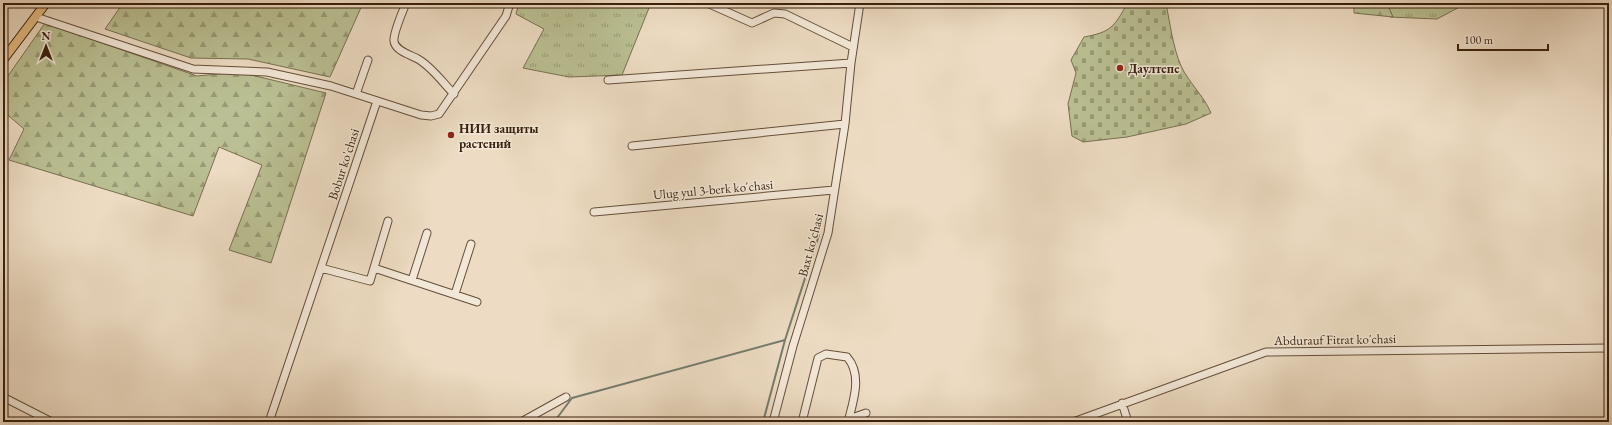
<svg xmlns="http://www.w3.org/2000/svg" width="1612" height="425" viewBox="0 0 1612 425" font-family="'EB Garamond',serif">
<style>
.grass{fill:url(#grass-tufts);stroke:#797050}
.forest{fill:url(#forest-firs);stroke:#797050}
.cemetery{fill:url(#cemetery-stones);stroke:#797050}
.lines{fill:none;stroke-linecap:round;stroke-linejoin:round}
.stream{stroke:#737d6d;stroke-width:2}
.minor-casing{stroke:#654e3a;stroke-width:9}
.major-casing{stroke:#381f0c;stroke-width:10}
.minor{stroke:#f3e8d8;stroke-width:7}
.major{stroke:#e6be82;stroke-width:8}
.poi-dot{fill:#8f2418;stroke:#f3e8d8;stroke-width:1.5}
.labels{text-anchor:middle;stroke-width:3;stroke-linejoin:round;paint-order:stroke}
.poi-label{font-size:13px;font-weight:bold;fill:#381f0c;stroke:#f3e8d8;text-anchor:start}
.street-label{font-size:13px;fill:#381f0c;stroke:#f3e8d8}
</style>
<defs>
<pattern id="grass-tufts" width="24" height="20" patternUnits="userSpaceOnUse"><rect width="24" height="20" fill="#bac093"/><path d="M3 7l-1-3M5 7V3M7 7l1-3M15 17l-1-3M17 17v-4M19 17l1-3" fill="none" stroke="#989b76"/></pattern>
<pattern id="forest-firs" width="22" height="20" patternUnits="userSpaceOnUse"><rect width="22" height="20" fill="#bac093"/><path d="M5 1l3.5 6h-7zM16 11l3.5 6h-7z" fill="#989b76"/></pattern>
<pattern id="cemetery-stones" width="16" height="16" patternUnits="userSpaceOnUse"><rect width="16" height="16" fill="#bac093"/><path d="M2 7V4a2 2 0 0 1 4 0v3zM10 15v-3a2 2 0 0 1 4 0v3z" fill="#989b76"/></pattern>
</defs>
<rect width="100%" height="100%" fill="#eddcc3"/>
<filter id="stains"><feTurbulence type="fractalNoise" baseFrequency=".005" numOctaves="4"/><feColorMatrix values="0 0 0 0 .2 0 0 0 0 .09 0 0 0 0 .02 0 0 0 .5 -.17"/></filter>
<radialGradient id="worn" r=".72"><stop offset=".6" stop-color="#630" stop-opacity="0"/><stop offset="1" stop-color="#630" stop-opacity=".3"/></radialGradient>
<path class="grass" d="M519 3H651L622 75 569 77 523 68 544 29 516 14Z
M1383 3H1467L1437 19 1390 17Z"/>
<path class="forest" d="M123 3H363L330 77 248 59 191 58 105 29Z
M1354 3H1387L1393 17 1354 13Z
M45 23 197 76 239 72 326 93 271 263 229 250 262 165 219 147 193 216 9 160 24 129 3 111V83Z"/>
<path class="cemetery" d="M1130 3H1166C1170 24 1173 47 1181 66 1189 83 1204 96 1211 113L1186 124 1127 137 1083 142 1072 136 1068 104 1076 73 1071 60 1084 37C1111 32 1114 27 1127 4Z"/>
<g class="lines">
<path class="stream" d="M554 422 572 398 785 340
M763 422 785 340 819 235"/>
<g class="minor-casing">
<path id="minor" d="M406 3C403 11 393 33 394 41 395 51 411 55 418 59 432 67 443 83 454 94
M707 3 752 23 774 13 785 14 853 47
M36 17 193 69 267 72 331 86 421 115 431 116 439 114 506 16 510 3
M608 80 851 63
M356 94 368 60
M632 146 845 124
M594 212 834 190
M321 268 370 281 388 221
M374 268 477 302
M412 280 427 233
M455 294 471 244
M3 397 52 422
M1122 403 1128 422
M849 419 866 413
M269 422 377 101
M521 422 566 397
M773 422 793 346 828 233 845 124 851 63 860 3
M802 422 818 358 826 354 847 357C863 375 853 402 848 422
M1073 422 1266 352 1609 348"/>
</g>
<g class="major-casing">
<path id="major" d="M3 60 46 3"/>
</g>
<use href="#minor" class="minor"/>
<use href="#major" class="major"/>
</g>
<g class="poi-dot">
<circle cx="1120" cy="68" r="4"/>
<circle cx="451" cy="135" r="4"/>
</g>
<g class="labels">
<g class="poi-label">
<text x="1128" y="73">Даултепе</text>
<text x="459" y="133">НИИ защиты<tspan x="459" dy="15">растений</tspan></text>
</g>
<g class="street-label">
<text transform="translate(343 164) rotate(-72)" y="5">Bobur ko'chasi</text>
<text transform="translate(713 189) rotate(-5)" y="5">Ulug yul 3-berk ko'chasi</text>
<text transform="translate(810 245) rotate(-75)" y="5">Baxt ko'chasi</text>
<text transform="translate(1335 339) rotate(-1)" y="5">Abdurauf Fitrat ko'chasi</text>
</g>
</g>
<rect width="1612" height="425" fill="none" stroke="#eddcc3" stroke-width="16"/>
<rect x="4" y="4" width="1604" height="417" fill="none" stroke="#381f0c" stroke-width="2"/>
<rect x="8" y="8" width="1596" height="409" fill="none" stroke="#381f0c"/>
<g transform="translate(46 46)" stroke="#f3e8d8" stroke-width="3" paint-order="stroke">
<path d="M0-3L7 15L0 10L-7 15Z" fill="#381f0c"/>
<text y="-6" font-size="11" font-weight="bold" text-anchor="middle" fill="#381f0c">N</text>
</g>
<path d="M1458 44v6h90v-6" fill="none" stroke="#381f0c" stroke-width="2"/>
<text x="1464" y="44" font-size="12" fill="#381f0c" stroke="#f3e8d8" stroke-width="3" paint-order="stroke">100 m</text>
<rect width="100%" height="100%" filter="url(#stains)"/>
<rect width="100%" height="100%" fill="url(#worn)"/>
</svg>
